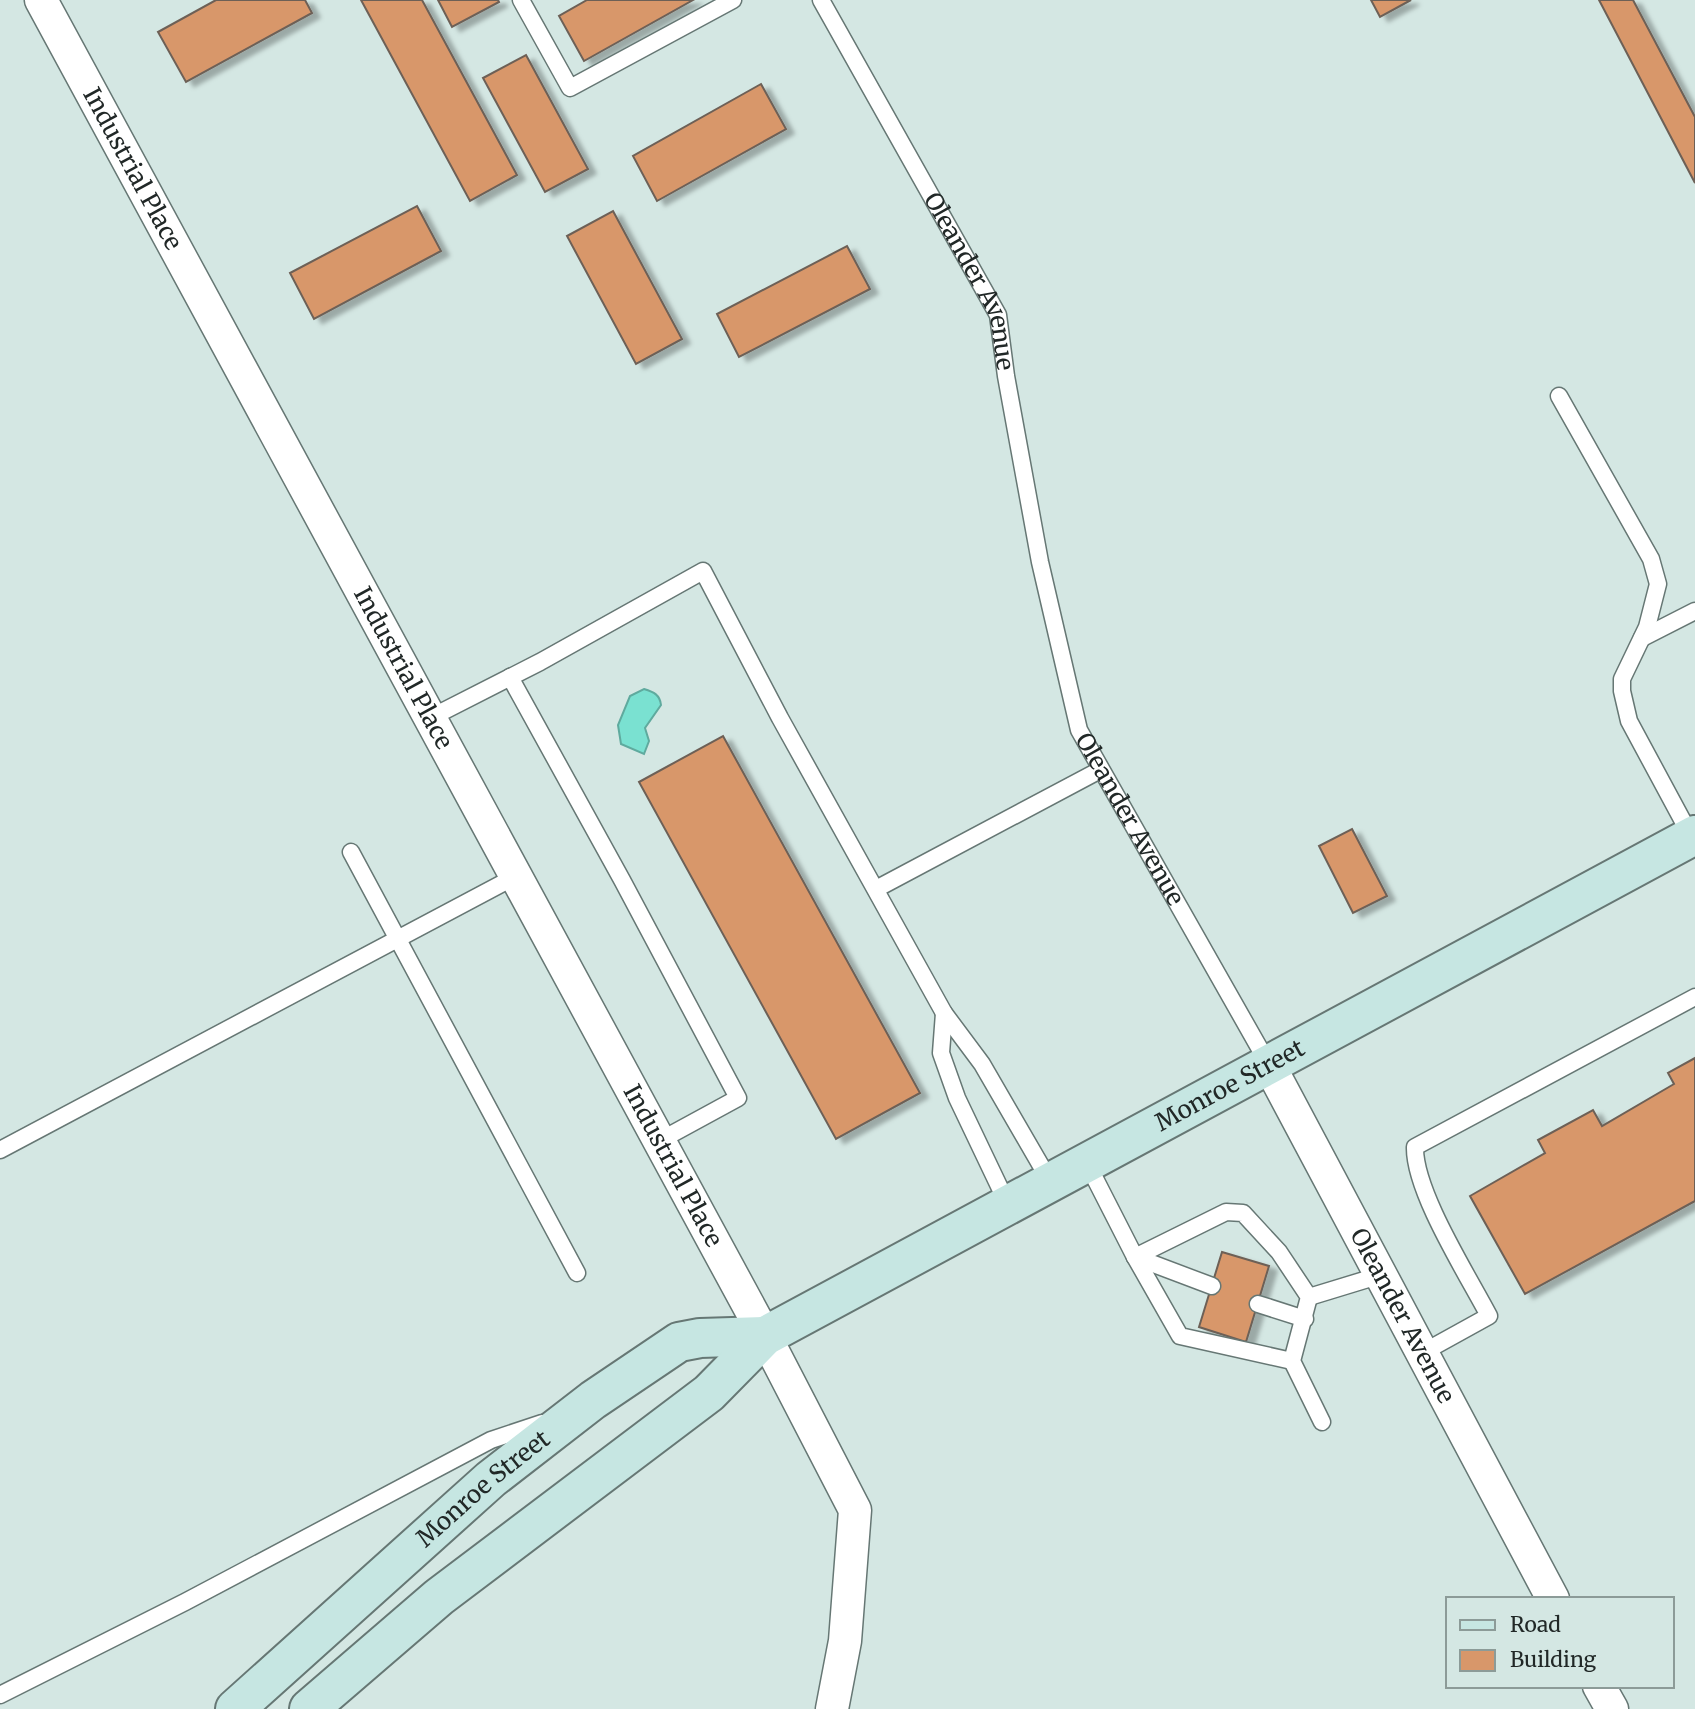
<svg xmlns="http://www.w3.org/2000/svg" width="1695" height="1709" viewBox="0 0 1695 1709" font-family="Merriweather,serif">
<style>
.water{fill:#7ae1d1;stroke:#5faa9e;stroke-width:2}
.building{fill:#d8976a;stroke:#6d6057;stroke-width:2;filter:url(#shadow)}
.lines{fill:none;stroke-linecap:round;stroke-linejoin:round}
.lane-casing{stroke:#667774;stroke-width:19}
.street-casing{stroke:#667774;stroke-width:35}
.secondary-casing{stroke:#667774;stroke-width:42}
.lane{stroke:#fff;stroke-width:16}
.street{stroke:#fff;stroke-width:32}
.secondary{stroke:#c6e6e2;stroke-width:38}
.labels{text-anchor:middle;stroke-width:5;stroke-linejoin:round;paint-order:stroke}
.street-label{font-size:24px;fill:#212827;stroke:#d4e7e3}
</style>
<defs>
<filter id="shadow"><feDropShadow dx="8" dy="4.5" stdDeviation="2" flood-color="#0004"/></filter>
</defs>
<rect width="100%" height="100%" fill="#d4e7e3"/>
<path class="water" d="M644 689C654 692 660 695 661 705L645 728 649 741 644 754 621 744 618 725 630 696Z"/>
<path class="building" d="M216 0H305L312 13 186 82 158 32Z
M361 0H422L517 175 470 201Z
M438 0H498L499 2 452 27Z
M587 0H693L584 61 559 16Z
M1371 0H1411L1380 17Z
M1599 0H1633L1695 117V183Z
M526 55 588 169 545 192 483 78Z
M761 84 786 129 657 201 633 156Z
M417 206 441 251 314 319 290 273Z
M613 211 682 339 636 364 567 236Z
M847 246 870 289 739 357 717 314Z
M723 736 920 1093 836 1139 639 782Z
M1352 829 1387 896 1353 913 1319 846Z
M1695 1058V1201L1525 1294 1470 1196 1545 1153 1538 1140 1593 1110 1602 1126 1674 1084 1668 1073Z
M1222 1252 1269 1266 1246 1342 1199 1327Z"/>
<g class="lines">
<g class="lane-casing">
<g id="lane">
<path d="M521 0 570 88 733 0"/>
<path id="s1" d="M821 0 998 315 1006 376 1040 562 1079 730 1269 1065"/>
<path d="M1559 396 1651 559 1658 584 1647 627 1622 679V691L1629 721 1692 838"/>
<path d="M1642 638 1695 611"/>
<path d="M510 677 622 880 738 1098 659 1141"/>
<path d="M430 718 540 662 703 571 780 718 944 1013 982 1064 1051 1183"/>
<path d="M351 852 577 1273"/>
<path d="M876 889 1100 770"/>
<path d="M944 1013 941 1053 957 1098 1008 1205"/>
<path d="M0 1150 516 876"/>
<path d="M1087 1163 1135 1257 1180 1336 1292 1361"/>
<path d="M1135 1257 1226 1212 1243 1213 1279 1252 1309 1297 1292 1361 1322 1422"/>
<path d="M1135 1257 1212 1286"/>
<path d="M1309 1297 1381 1275"/>
<path d="M1258 1304 1305 1319"/>
<path d="M1422 1353 1489 1316C1467 1274 1414 1191 1415 1147L1695 997"/>
<path d="M0 1695 185 1602 491 1440 542 1423"/>
</g>
</g>
<g class="street-casing">
<g id="street">
<path id="s2" d="M41 0 765 1336 855 1510 845 1641 832 1709"/>
<path id="s3" d="M1269 1065 1553 1599"/>
<path d="M1599 1686 1612 1709"/>
</g>
</g>
<g class="secondary-casing">
<g id="secondary">
<path id="s4" d="M235 1709 491 1479 593 1400 679 1342 700 1338 765 1336"/>
<path id="s5" d="M309 1709 439 1597 709 1393 765 1336 1695 835"/>
</g>
</g>
<use href="#lane" class="lane"/>
<use href="#street" class="street"/>
<use href="#secondary" class="secondary"/>
</g>
<g class="labels">
<g class="street-label">
<text dy="8" stroke="none"><textPath href="#s2" startOffset="192">Industrial Place</textPath></text>
<text dy="8" stroke="none"><textPath href="#s1" startOffset="320">Oleander Avenue</textPath></text>
<text dy="8" stroke="none"><textPath href="#s2" startOffset="760">Industrial Place</textPath></text>
<text dy="8" stroke="none"><textPath href="#s1" startOffset="887">Oleander Avenue</textPath></text>
<text dy="8" stroke="none"><textPath href="#s5" startOffset="1118">Monroe Street</textPath></text>
<text dy="8" stroke="none"><textPath href="#s2" startOffset="1326">Industrial Place</textPath></text>
<text dy="8" stroke="none"><textPath href="#s3" startOffset="284">Oleander Avenue</textPath></text>
<text dy="8" stroke="none"><textPath href="#s4" startOffset="332">Monroe Street</textPath></text>
</g>
</g>
<rect x="1446" y="1597" width="228" height="91" fill="#d4e7e3" stroke="#8c9b98" stroke-width="2"/>
<rect x="1460" y="1620" width="35" height="10" fill="#c6e6e2" stroke="#8c9b98" stroke-width="2"/>
<text x="1510" y="1632" font-size="21" fill="#212827">Road</text>
<rect x="1460" y="1650" width="35" height="21" fill="#d8976a" stroke="#8c9b98" stroke-width="2"/>
<text x="1510" y="1667" font-size="21" fill="#212827">Building</text>
</svg>
